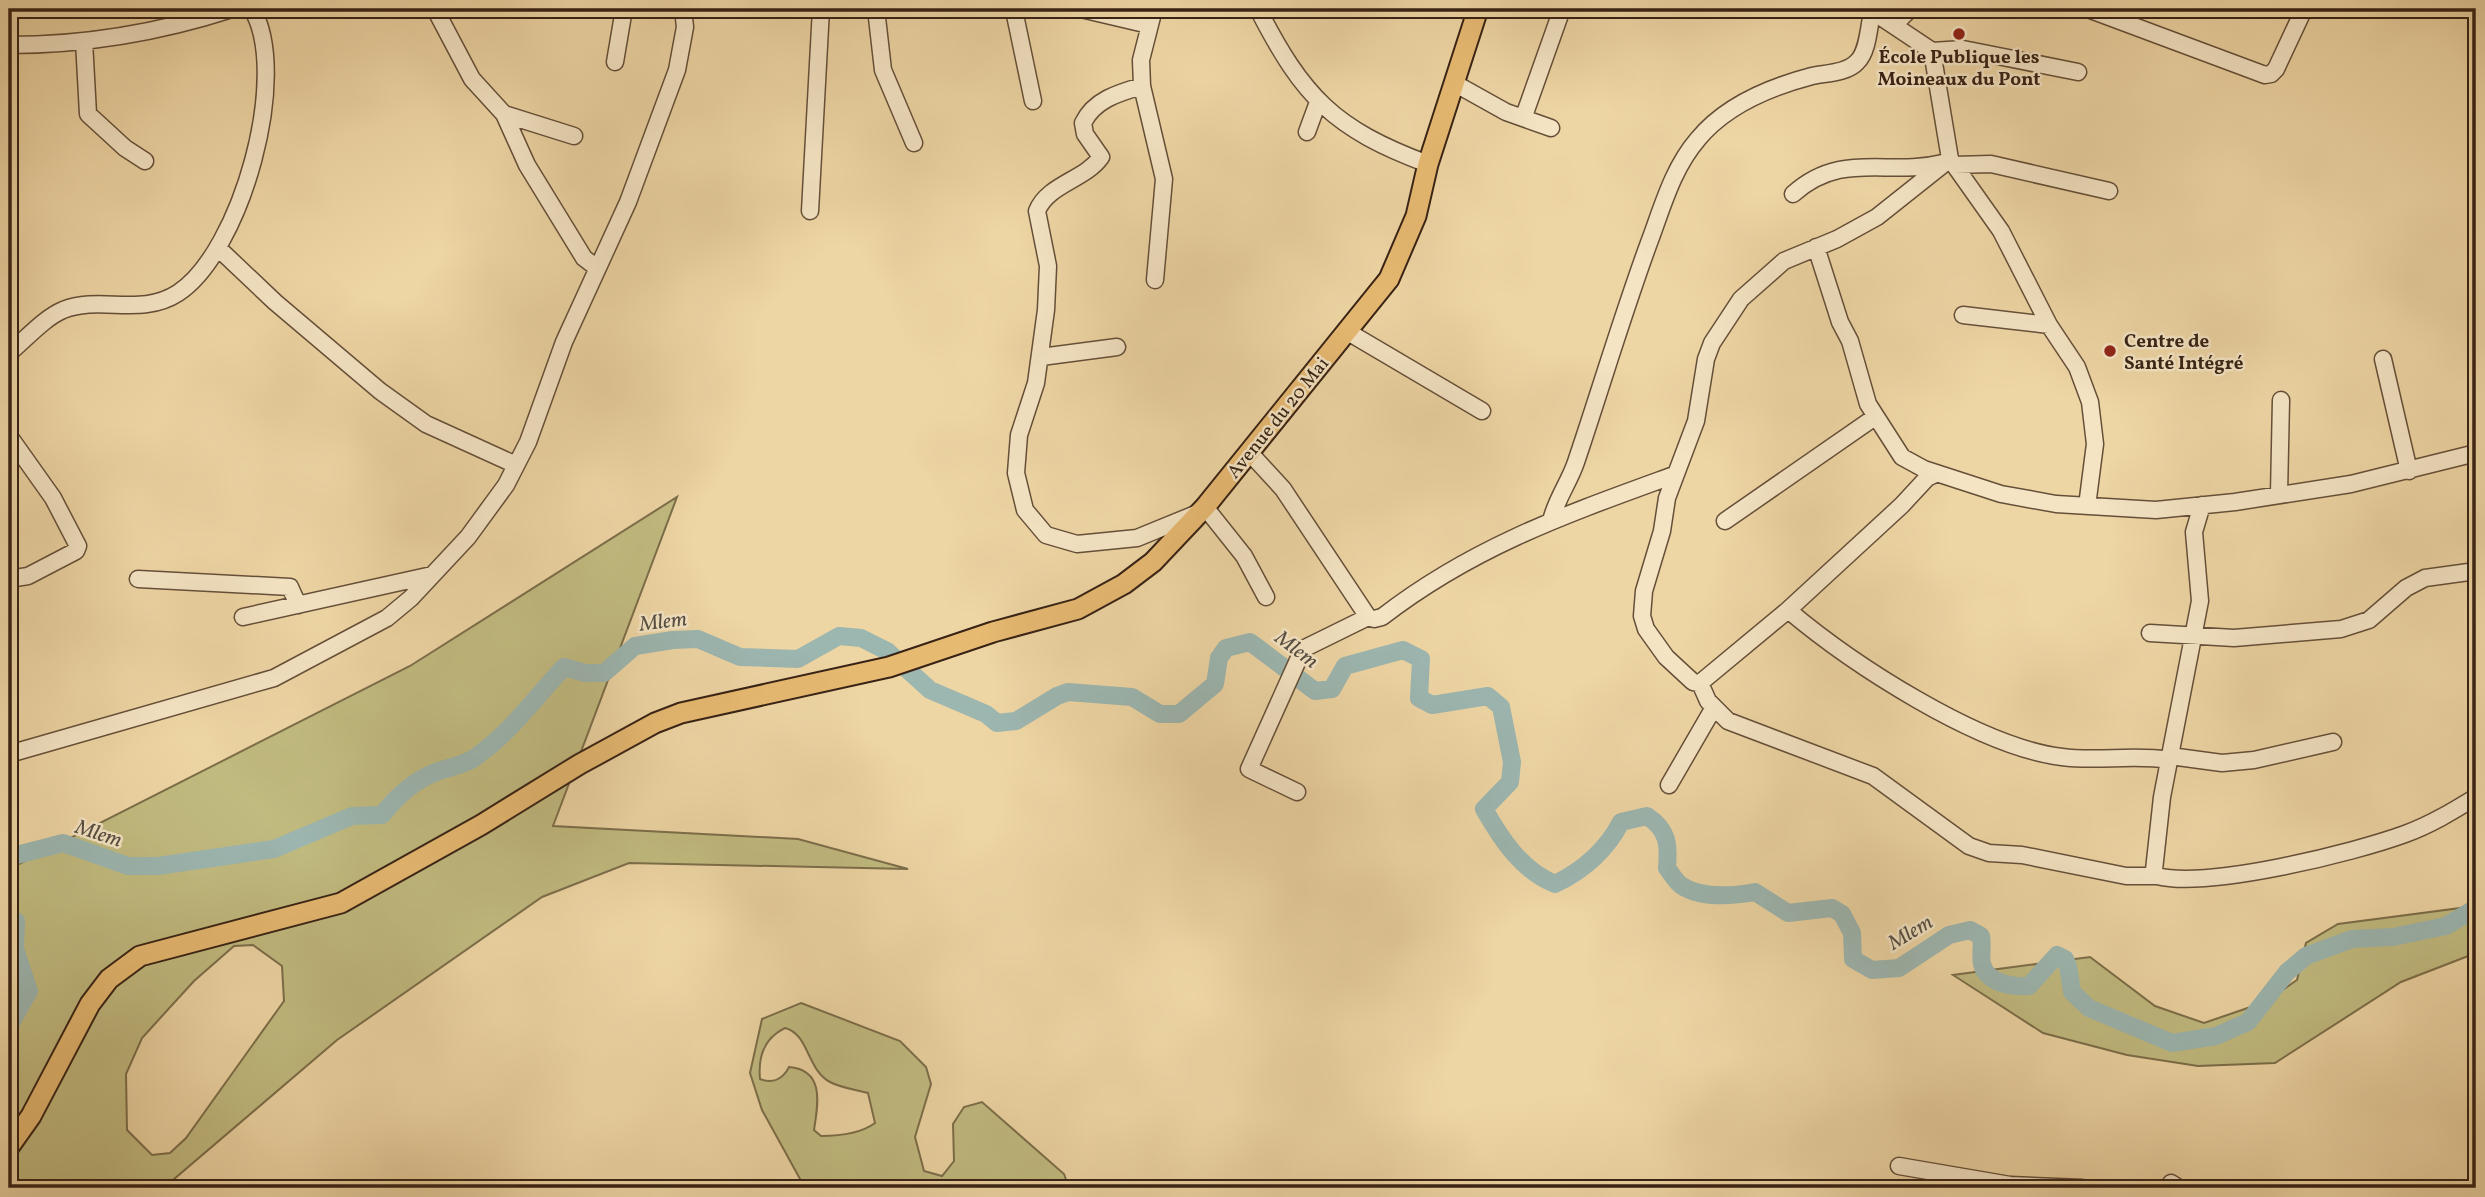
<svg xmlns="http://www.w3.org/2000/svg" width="2485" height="1197" viewBox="0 0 2485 1197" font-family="Vollkorn,serif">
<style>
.green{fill:#c1bb80;stroke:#7c6e4a;stroke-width:2;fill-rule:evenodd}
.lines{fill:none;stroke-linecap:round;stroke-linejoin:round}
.river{stroke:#9cb6b0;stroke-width:18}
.minor-casing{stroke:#654f39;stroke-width:19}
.major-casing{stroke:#372215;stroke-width:23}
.minor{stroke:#f4e4c4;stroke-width:16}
.major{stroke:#e7ba72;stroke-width:19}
.poi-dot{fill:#8f2418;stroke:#f4e4c4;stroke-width:2.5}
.labels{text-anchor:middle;stroke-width:5;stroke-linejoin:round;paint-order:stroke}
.poi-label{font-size:19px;font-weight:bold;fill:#372215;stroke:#f4e4c4}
.street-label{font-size:19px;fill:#372215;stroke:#f4e4c4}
.water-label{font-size:21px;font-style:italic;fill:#554e44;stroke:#f4e4c4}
</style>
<rect width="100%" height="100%" fill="#eed5a4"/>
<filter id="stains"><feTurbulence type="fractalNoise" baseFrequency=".00286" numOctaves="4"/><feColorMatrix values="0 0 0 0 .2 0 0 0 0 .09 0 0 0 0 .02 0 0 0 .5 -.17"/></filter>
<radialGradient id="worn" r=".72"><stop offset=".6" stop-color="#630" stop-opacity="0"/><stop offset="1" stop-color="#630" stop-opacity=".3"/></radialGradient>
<path class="green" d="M677 497 553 826 798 839 908 869 629 863 542 897 337 1040 173 1180 168 1188H9V869L410 666ZM253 945 282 966 284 1001 186 1138 170 1153 152 1155 127 1130 126 1074 142 1038 194 981 234 946Z
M2476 906V953L2401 982 2275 1063 2198 1066 2127 1055 2043 1033 1953 975 2090 957 2155 1006 2204 1023 2265 1002 2297 980 2306 943 2338 924Z
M801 1003 900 1041 926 1067 931 1084 915 1137 924 1171 942 1176 954 1161 953 1124 964 1107 982 1102 1064 1174 1069 1188H805L762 1110 750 1073 762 1019ZM785 1028C809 1034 807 1070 830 1082 841 1088 857 1090 868 1093L875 1123C860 1134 839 1136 821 1136L814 1130C818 1104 825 1070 789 1067 783 1079 773 1084 760 1079 758 1057 764 1038 785 1028Z"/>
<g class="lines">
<path class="river" d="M9 857 63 843 128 866H158L274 849 352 816 382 815C397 796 413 781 436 772 449 767 466 765 477 756 512 731 535 698 564 667L585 673H604L635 646 673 640 698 639 740 657 798 659 839 636 861 638 887 651 930 690 986 714 997 723 1016 721 1057 696 1068 692 1132 697 1160 714H1179L1215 684 1219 658 1226 648 1250 642 1315 691 1332 689 1345 666 1403 650 1421 659 1419 698 1432 705 1488 696 1501 707 1512 762 1510 782 1484 809C1501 839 1522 871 1555 884 1584 870 1606 851 1621 822L1647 816C1668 830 1669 844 1667 868 1671 873 1676 882 1682 886 1703 899 1733 896 1755 892L1788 913 1832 908 1842 914 1852 933 1853 959 1872 970 1899 968 1949 935 1970 930 1981 936C1983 945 1980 956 1982 964 1987 984 2013 987 2029 986L2057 955 2065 959 2068 966 2072 992 2089 1008 2172 1043 2216 1036 2248 1022 2287 972 2306 956 2352 939 2393 937 2446 926 2476 908
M9 921H16L15 949 29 991 9 1026"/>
<g class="minor-casing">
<path id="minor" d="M435 9 472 79 504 114 527 165 584 258 597 268
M876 9 883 70 914 143
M1019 9 1015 15 1033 101
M1081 9 1149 25
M1154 9 1141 60 1142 86 1164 179 1155 280
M1258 9C1303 97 1334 129 1428 164
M1869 9 1932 51 1950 159 2001 231 2049 325 2077 367 2090 402 2095 444 2087 506
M2088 9 2265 75 2271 74 2276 69 2304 9
M1894 25 1910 9
M84 41 88 114 125 148 145 161
M9 45C84 45 161 32 232 9
M1932 51 1963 49 2078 72
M615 62 624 9
M1454 83 1506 112 1551 128
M1142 86C1118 93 1094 100 1083 123L1085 134 1101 157C1085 180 1048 184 1037 211L1048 266 1046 310 1036 383 1019 435 1016 473 1025 510 1046 535 1077 544 1137 538 1198 513
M504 114 574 136
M1524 116 1562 9
M1307 132 1318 102
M1950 159 1877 217 1837 239 1784 261 1741 299 1712 343 1706 359 1696 421 1667 498 1662 531 1644 591 1642 616 1646 629 1666 657 1693 682 1700 683 1708 701 1728 721 1873 776 1969 846 1989 853 2022 855 2126 876H2157
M1954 165 1991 164 2109 191
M1793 194C1842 150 1887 177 1943 163
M810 211 821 9
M1816 247 1840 322 1850 341 1868 404 1902 457 1924 469 2001 494 2056 504 2156 510 2235 502 2351 484 2476 453
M218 248 275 302 380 391 426 424 516 465
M1963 315 2049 325
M1348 332 1482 411
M9 353C25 340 44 318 63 310 101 295 141 317 178 293 241 252 291 74 252 9
M1041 357 1117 347
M2383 359 2409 471
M9 436 53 498 78 546 76 551 28 576 9 579
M1249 452 1283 489 1368 617 1374 619 1382 617C1474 546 1567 514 1674 475
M2279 494 2281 400
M2202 505 2194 532 2200 601 2162 797 2154 870 2157 876C2208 889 2353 853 2405 834 2430 825 2453 811 2476 797
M1205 507 1244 556 1266 597
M1551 521C1556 499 1569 483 1576 462 1601 388 1623 313 1650 240 1663 205 1673 168 1698 139 1726 105 1770 87 1812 76 1826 73 1847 73 1857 62 1868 52 1869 26 1872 12
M1725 521 1875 417
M138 579 290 587 298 605
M1788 610C1852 664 1979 747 2062 757 2097 762 2134 754 2169 760
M243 617 432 575
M2150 633 2234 638 2341 629 2369 620 2406 588 2425 578 2476 571
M1700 683 1788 610 1902 505 1927 478 1935 474
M9 754 274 678 387 618 411 598 468 537 506 485 528 442 564 342 628 202 677 70 685 27 683 9
M2170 756 2222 763 2254 760 2333 742
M1669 785 1713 709
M1297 792 1249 769 1303 649 1368 617
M1899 1166 2010 1185 2082 1188
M2171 1183 2179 1188"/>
</g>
<g class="major-casing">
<path id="major" d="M9 1147 31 1116 90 1004 109 979 140 956 341 903 481 825 580 764 655 723 681 713 889 667 993 632 1078 609 1124 584 1153 562 1205 507 1389 279 1416 216 1428 164 1478 9"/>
</g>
<use href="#minor" class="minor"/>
<use href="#major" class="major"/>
</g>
<g class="poi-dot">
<circle cx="1959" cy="34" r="7"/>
<circle cx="2110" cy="351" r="7"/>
</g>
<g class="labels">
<g class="poi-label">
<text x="1959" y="63">École Publique les<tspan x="1959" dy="22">Moineaux du Pont</tspan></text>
<text x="2124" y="347" text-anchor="start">Centre de<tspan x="2124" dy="22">Santé Intégré</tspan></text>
</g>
<g class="street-label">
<text transform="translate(1277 417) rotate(-51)" y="7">Avenue du 20 Mai</text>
</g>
<g class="water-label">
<text transform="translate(663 621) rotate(-7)" y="7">Mlem</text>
<text transform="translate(1297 649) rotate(37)" y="7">Mlem</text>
<text transform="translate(99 833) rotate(18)" y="7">Mlem</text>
<text transform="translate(1910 932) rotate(-31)" y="7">Mlem</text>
</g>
</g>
<rect width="2485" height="1197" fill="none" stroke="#eed5a4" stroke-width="35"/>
<rect x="10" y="10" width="2464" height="1176" fill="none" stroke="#372215" stroke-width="3.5"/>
<rect x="18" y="18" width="2450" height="1162" fill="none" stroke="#372215" stroke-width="2"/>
<rect width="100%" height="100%" filter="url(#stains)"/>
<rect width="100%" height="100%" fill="url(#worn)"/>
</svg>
